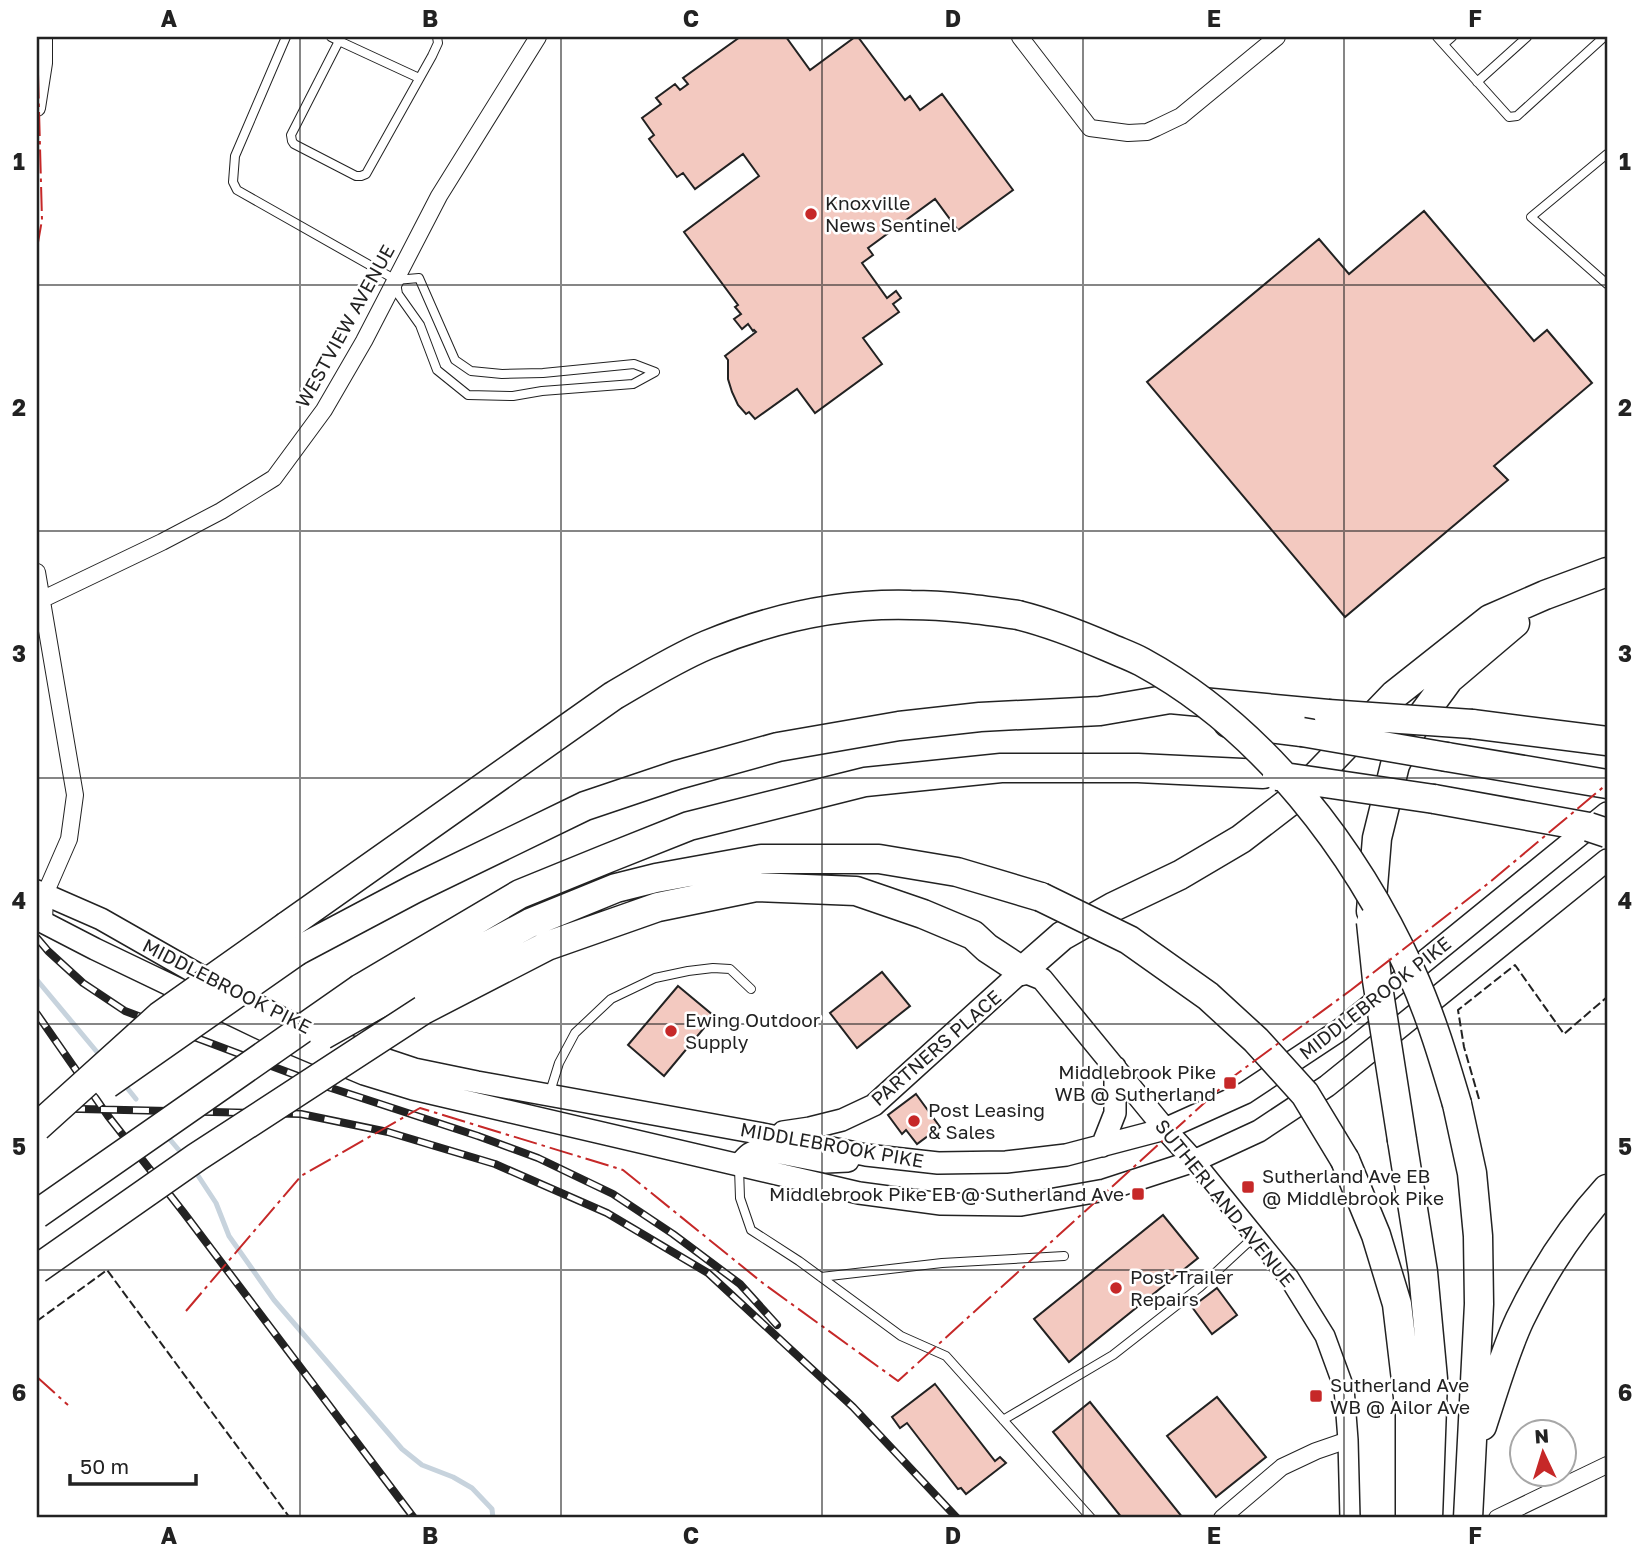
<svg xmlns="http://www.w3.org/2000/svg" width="1644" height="1555" viewBox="0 0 1644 1555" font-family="'Golos Text',sans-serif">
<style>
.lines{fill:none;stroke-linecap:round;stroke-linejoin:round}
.stream{stroke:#c7d3dd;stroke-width:5}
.building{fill:#f3c9c0;stroke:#222;stroke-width:2}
.service-casing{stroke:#222;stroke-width:10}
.minor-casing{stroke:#222;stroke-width:18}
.tertiary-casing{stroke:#222;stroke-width:22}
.secondary-casing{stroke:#222;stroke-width:24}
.motorway-casing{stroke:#222;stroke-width:31}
.service{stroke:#fff;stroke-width:8}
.minor{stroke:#fff;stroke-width:16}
.tertiary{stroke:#fff;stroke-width:19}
.secondary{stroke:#fff;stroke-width:21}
.motorway{stroke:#fff;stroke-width:28}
.rail-casing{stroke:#222;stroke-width:8}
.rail{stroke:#fff;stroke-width:5;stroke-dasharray:16;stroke-linecap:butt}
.motorway-bridge-casing{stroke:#222;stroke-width:31;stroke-linecap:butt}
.motorway-bridge{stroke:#fff;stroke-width:28}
.fence{stroke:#222;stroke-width:2;stroke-dasharray:9 3.5;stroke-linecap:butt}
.power{stroke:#c62828;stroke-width:2;stroke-dasharray:24 5 3.5 5;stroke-linecap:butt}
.grid{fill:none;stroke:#222;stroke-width:2;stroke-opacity:0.55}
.poi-dot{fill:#c62828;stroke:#fff;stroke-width:2.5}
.labels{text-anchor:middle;stroke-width:5;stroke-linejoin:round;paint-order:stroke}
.poi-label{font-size:19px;fill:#222;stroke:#fff;text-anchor:start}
.street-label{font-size:19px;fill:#222;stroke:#fff}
.neatline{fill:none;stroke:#222;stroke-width:2.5}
.grid-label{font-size:23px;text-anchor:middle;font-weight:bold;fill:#222}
</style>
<rect width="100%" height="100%" fill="#fff"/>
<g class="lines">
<path class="stream" d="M37 980 102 1058
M124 1084 136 1099
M167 1136 183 1155
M193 1168 216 1203 229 1236 274 1300 402 1449 422 1465 453 1477 472 1488 492 1509 493 1518"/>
</g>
<path class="building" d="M740 37H786L810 70 855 37H858L905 100 910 96 920 110 942 94 1013 190 958 230 935 199 868 248 873 255 862 263 887 298 896 291 901 298 893 304 899 312 863 338 882 364 815 413 797 389 755 419 749 412 746 414 738 405 732 392 728 379V360L725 356 756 332 754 330 753 331 748 324 742 329 734 319 741 314 735 307 738 305 684 232 759 176 743 154 695 189 683 173 677 177 649 139 654 135 642 118 661 104 656 98 675 84 680 90 688 84 683 78Z
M1424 211 1534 341 1547 330 1592 383 1494 466 1508 480 1345 617 1147 382 1319 239 1349 274Z
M882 972 910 1006 857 1048 830 1013Z
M678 986 714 1016 664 1076 628 1045Z
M916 1094 940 1127 917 1144 906 1130 902 1134 888 1115Z
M1163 1215 1198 1258 1069 1362 1034 1319Z
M1217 1288 1237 1315 1212 1334 1192 1307Z
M935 1384 995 1461 1000 1457 1006 1463 966 1494 961 1488 958 1489 907 1423 900 1428 892 1417Z
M1217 1397 1266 1457 1216 1497 1167 1436Z
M1090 1402 1183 1518H1122L1053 1432Z"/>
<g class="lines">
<g class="service-casing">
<path id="service" d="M286 37 235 156 233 182 237 190 396 280 419 278 455 360 471 371 502 374 543 373 634 364 655 372 633 384 542 391 513 396 468 395 437 370 420 325 398 294 396 283
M331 37 339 41 291 135 292 141 294 144 356 176H361L366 174 432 56 438 43 437 37
M1437 37 1509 117 1517 116 1604 37
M339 41 419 78
M1444 44 1452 37
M1477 82 1527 37
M1607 154 1531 217 1607 284
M549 1095 559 1063 575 1033 611 999 655 978 688 971 713 968 730 969 751 989
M739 1168 740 1198 751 1230 799 1261 901 1336 946 1356 1091 1518
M821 1277 942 1263 1064 1256
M1003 1420 1113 1355 1200 1287 1255 1236"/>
</g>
<g class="minor-casing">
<path id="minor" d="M1020 37 1090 128 1128 133 1147 132 1156 128 1181 116 1277 37
M37 108 44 63V37
M37 572 75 795 69 839 45 894 44 922
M41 600 162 542 221 511 274 478 324 410 364 341 439 196 538 37
M1222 1518 1282 1467 1316 1451 1348 1440
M1497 1518 1607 1465"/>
</g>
<g class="tertiary-casing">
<path id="tertiary" d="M1194 1161 1289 1278 1325 1336 1344 1388 1348 1440 1350 1518"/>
</g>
<g class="secondary-casing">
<path id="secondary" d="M37 891 101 919 201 976 289 1022 366 1053 414 1069 477 1082 763 1134 866 1155 938 1163 1006 1162 1066 1155 1165 1129 1245 1093 1340 1030 1607 813
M37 919 95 949 293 1044 364 1074 413 1089 859 1193 941 1204 1021 1205 1105 1190 1194 1161 1259 1131 1327 1086 1607 860
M783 1132 810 1128 842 1120 874 1105 1022 971 1042 979 1165 1129 1194 1161
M1102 1146 1115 1113V1067
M739 1165C747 1155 751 1150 765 1150L826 1162 848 1161"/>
</g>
<g class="motorway-casing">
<path id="motorway" d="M1228 723 1302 732
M1472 724 1607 741
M1447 757 1607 784
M1434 799 1589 827
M1371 911 1377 838 1395 765 1413 728 1449 679 1515 623
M287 926 613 696C644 678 674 659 707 645 772 618 841 603 911 605 947 605 983 610 1018 615
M297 951 414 889 585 806 677 775 778 747 899 726 980 717 1100 711 1170 699 1328 714
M361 988 520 894 606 859 689 826 865 782 1001 768H1138L1263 774
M369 1009 530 923 616 888 656 878 761 859H879L957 872 1041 897
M423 1010 547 946 658 907 756 887 856 891 923 914 973 935 987 948 1022 971 1062 936 1113 907 1180 875 1241 839 1297 796 1394 695 1490 619 1545 595 1607 572
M1457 1104 1472 1173 1478 1236 1479 1304 1468 1518
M1402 1140 1423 1272 1433 1379 1428 1518
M1345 1160 1376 1235 1397 1304 1410 1414V1518
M1482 1426C1494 1390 1504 1353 1520 1319 1543 1272 1572 1227 1607 1189"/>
</g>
<use href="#service" class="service"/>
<use href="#minor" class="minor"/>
<use href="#tertiary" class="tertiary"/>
<use href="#secondary" class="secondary"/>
<use href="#motorway" class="motorway"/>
<g class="rail-casing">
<path id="rail" d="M37 938 48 951 83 983 125 1011 322 1085 478 1136 538 1158 613 1194 673 1234 740 1284 777 1325
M37 1014 108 1116 184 1213 414 1518
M37 1108 301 1114 388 1132 495 1164 607 1213 708 1273 853 1407 957 1518"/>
</g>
<use href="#rail" class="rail"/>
<g class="motorway-bridge-casing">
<path id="motorway-bridge" d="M1018 615C1050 623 1078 634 1108 647 1119 652 1131 656 1142 662 1263 728 1356 850 1412 974 1431 1016 1444 1060 1457 1104
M1328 714 1472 724
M1302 732 1447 757
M1277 776 1434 799
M1589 827 1607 833
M1041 897 1129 940 1208 996 1256 1040 1305 1094 1345 1160
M1371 922 1377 980 1402 1140
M323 1035 369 1009
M107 1084 297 951
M37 1127 160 1016 287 926
M37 1214 361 988
M37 1269 197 1157 423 1010"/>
</g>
<use href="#motorway-bridge" class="motorway-bridge"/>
<path class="fence" d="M1479 1099 1464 1047 1458 1010 1515 965 1564 1034 1607 997
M37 1321 107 1270 290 1518"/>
<path class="power" d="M37 37 42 220 37 248
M186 1311 301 1176 420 1108 623 1170 764 1284 898 1381 1234 1076 1351 990 1490 882 1607 784
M37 1377 68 1405"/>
</g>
<path class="grid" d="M300 37V1518M561 37V1518M822 37V1518M1083 37V1518M1344 37V1518M37 285H1607M37 531H1607M37 778H1607M37 1024H1607M37 1270H1607"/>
<g class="poi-dot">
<circle cx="811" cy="214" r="7"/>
<circle cx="671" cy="1031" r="7"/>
<rect x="1223" y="1076" width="14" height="14" rx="3.5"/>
<circle cx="914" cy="1121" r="7"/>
<rect x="1241" y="1180" width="14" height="14" rx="3.5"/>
<rect x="1131" y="1187" width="14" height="14" rx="3.5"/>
<circle cx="1116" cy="1288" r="7"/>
<rect x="1309" y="1389" width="14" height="14" rx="3.5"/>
</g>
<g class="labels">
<g class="poi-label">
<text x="825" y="210">Knoxville<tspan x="825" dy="22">News Sentinel</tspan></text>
<text x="685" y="1027">Ewing Outdoor<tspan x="685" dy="22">Supply</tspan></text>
<text x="1216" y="1079" text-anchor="end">Middlebrook Pike<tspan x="1216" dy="22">WB @ Sutherland</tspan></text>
<text x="928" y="1117">Post Leasing<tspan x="928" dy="22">&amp; Sales</tspan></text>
<text x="1262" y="1183">Sutherland Ave EB<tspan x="1262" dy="22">@ Middlebrook Pike</tspan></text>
<text x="1124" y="1201" text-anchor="end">Middlebrook Pike EB @ Sutherland Ave</text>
<text x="1130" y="1284">Post Trailer<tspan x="1130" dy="22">Repairs</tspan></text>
<text x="1330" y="1392">Sutherland Ave<tspan x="1330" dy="22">WB @ Ailor Ave</tspan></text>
</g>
<g class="street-label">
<text transform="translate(345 326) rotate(-61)" y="7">WESTVIEW AVENUE</text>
<text transform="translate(227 986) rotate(27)" y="7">MIDDLEBROOK PIKE</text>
<text transform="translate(1375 998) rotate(-38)" y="7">MIDDLEBROOK PIKE</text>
<text transform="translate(936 1048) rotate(-41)" y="7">PARTNERS PLACE</text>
<text transform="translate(832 1145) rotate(10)" y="7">MIDDLEBROOK PIKE</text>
<text transform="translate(1225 1203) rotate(51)" y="7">SUTHERLAND AVENUE</text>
</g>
</g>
<rect width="1644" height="1555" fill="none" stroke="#ffffff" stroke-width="77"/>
<g transform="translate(1543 1453) rotate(356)"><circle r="33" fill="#ffffff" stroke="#a7a7a7" stroke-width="2"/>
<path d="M0-5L12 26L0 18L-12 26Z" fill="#c62828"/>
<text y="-10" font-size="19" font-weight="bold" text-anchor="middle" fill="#222222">N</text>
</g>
<path d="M70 1474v10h126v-10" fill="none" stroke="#222222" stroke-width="3.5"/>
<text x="80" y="1474" font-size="21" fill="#222222" stroke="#ffffff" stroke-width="5" paint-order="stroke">50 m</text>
<rect x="38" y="38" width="1568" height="1478" class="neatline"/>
<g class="grid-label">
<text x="169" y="27">A</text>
<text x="430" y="27">B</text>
<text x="691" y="27">C</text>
<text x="953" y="27">D</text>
<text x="1214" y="27">E</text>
<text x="1475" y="27">F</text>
<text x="19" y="170">1</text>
<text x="1625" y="170">1</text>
<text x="19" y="416">2</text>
<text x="1625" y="416">2</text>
<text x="19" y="662">3</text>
<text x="1625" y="662">3</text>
<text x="19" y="909">4</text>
<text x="1625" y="909">4</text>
<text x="19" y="1155">5</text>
<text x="1625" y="1155">5</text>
<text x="19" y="1401">6</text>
<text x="1625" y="1401">6</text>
<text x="169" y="1544">A</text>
<text x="430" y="1544">B</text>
<text x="691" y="1544">C</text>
<text x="953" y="1544">D</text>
<text x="1214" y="1544">E</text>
<text x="1475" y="1544">F</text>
</g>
</svg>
